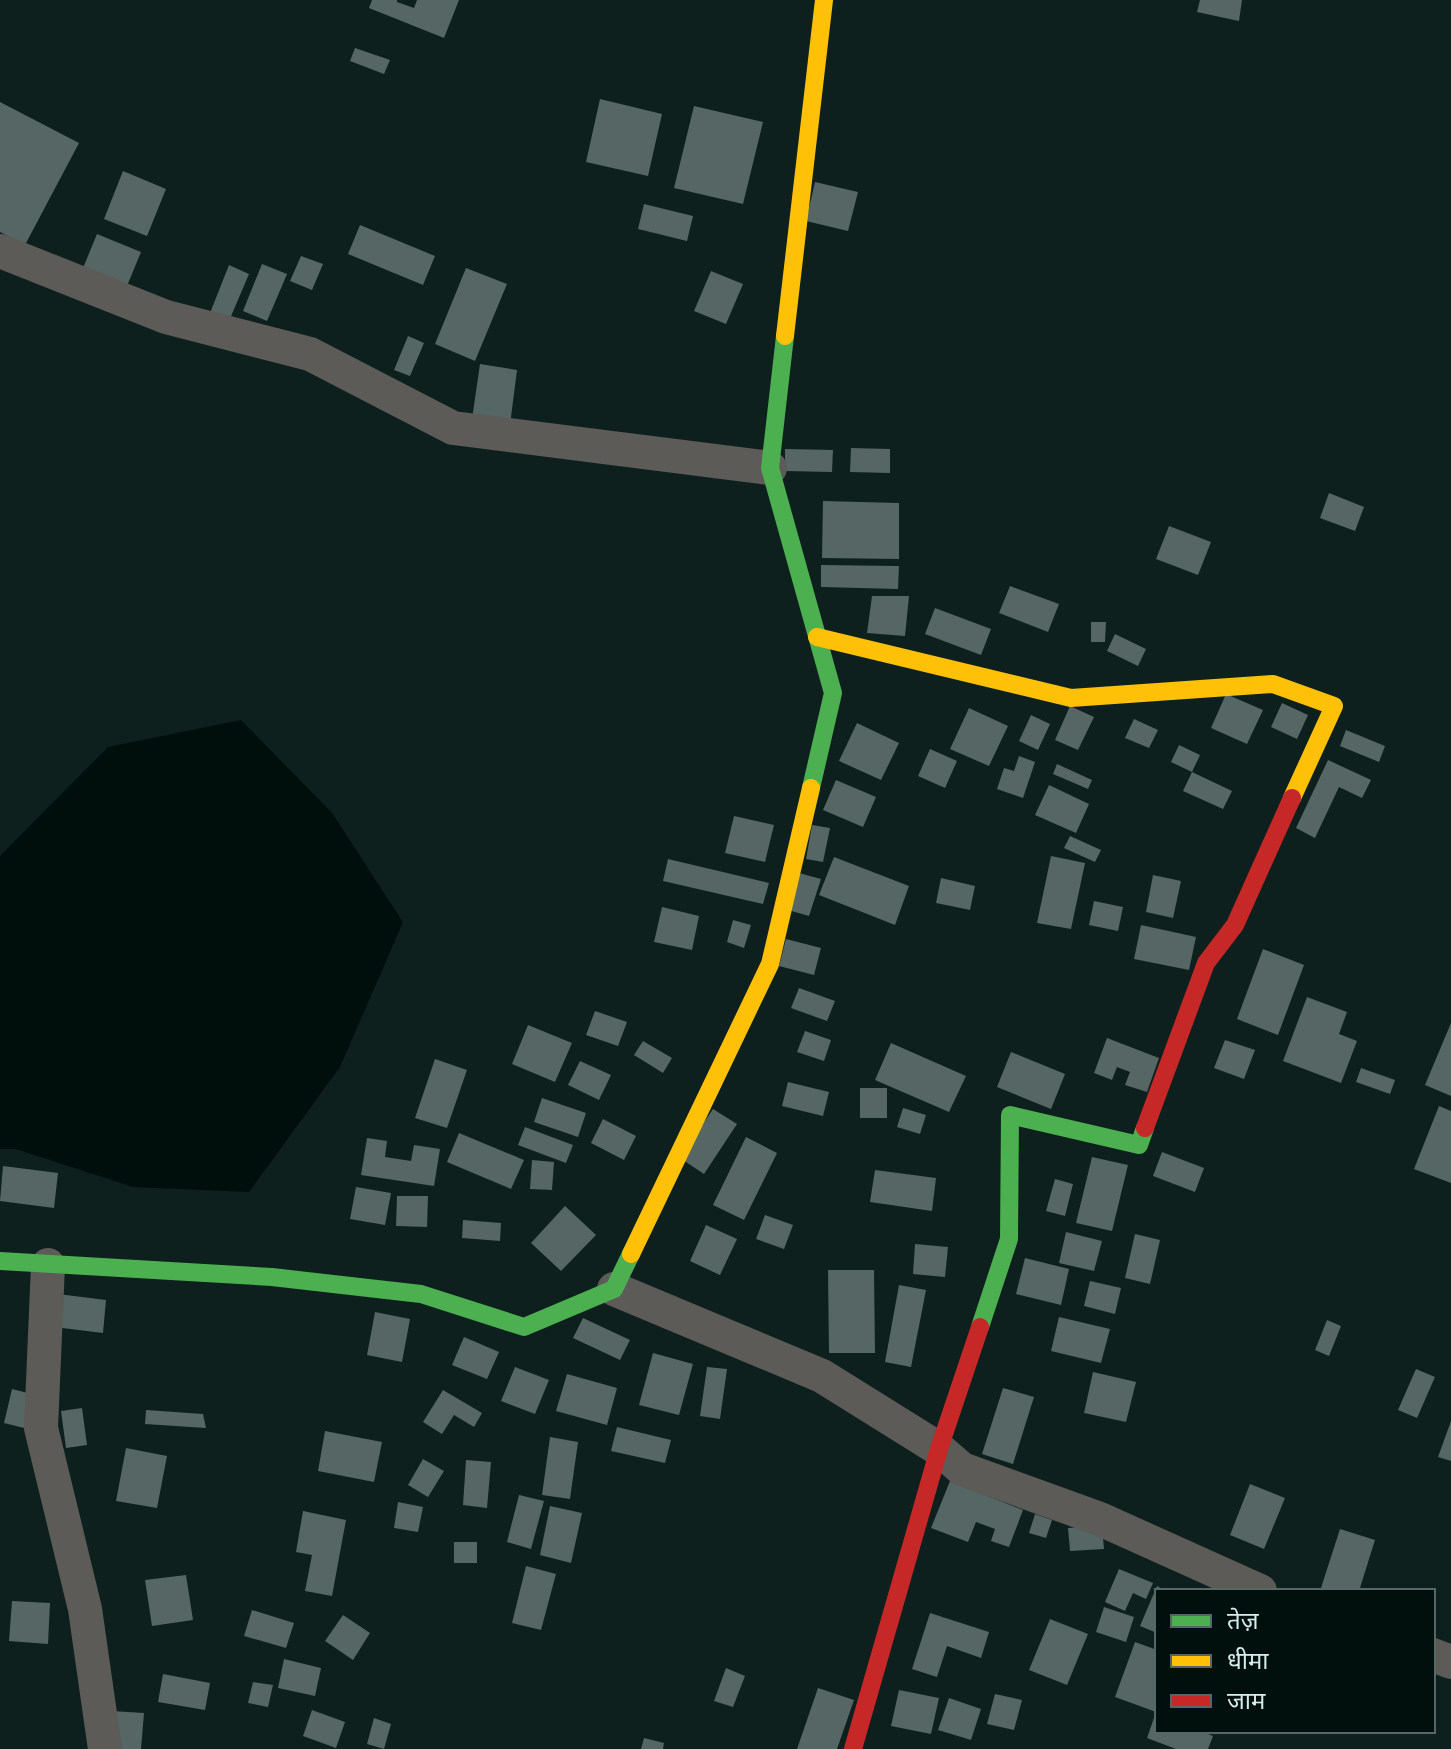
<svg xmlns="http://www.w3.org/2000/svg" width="1451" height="1749" viewBox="0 0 1451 1749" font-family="'PT Sans Narrow','Noto Sans Devanagari',sans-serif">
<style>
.water{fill:#010f0c}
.building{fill:#556664}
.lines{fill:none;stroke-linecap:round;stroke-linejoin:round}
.street{stroke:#5c5b57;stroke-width:34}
.fast{stroke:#4caf50;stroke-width:18}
.slow{stroke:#ffc107;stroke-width:18}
.jam{stroke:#c62828;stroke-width:18}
</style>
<rect width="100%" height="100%" fill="#0d201e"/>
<path class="water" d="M241 720 332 813 403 922 340 1067 249 1192 133 1187 16 1149H0V856L108 747Z"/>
<path class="building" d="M372 0H397V2L414 8 417 0H459L444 38 369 8Z
M1200 0H1242L1239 21 1197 12Z
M355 48 390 60 384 74 350 61Z
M600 99 662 114 648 176 586 162Z
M0 102 79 143 25 245 0 232Z
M694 106 763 122 743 204 674 188Z
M123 171 166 189 147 236 104 219Z
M815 182 858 192 848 231 806 221Z
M644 204 693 216 687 241 638 229Z
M360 225 435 256 423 285 348 254Z
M97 234 141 252 127 286 83 268Z
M301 256 323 264 312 290 290 281Z
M262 264 287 274 267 321 243 311Z
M229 265 249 274 229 321 210 313Z
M466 268 507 284 475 361 435 344Z
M711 271 743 284 726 324 694 311Z
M408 336 424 343 410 376 394 370Z
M480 364 517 370 510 425 472 419Z
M851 448 890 449V473L850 472Z
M785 449 833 450 832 472 785 471Z
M1329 493 1364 507 1355 531 1320 518Z
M823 501 899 503V559L822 558Z
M1169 526 1211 542 1198 575 1156 559Z
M821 565 899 566 898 589 821 587Z
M1010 586 1059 604 1048 632 999 613Z
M872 596H909L905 636 867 633Z
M935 608 991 629 981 655 925 634Z
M1091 622H1106L1105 642H1091Z
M1115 634 1146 649 1138 666 1107 651Z
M1226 694 1263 710 1247 744 1211 728Z
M1282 703 1308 715 1297 739 1271 727Z
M1070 706 1094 717 1078 750 1055 740Z
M969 708 1008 726 989 766 950 749Z
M1031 715 1050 724 1038 750 1019 741Z
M1134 719 1158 730 1149 748 1125 738Z
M857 723 899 743 881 780 839 761Z
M1346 730 1385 746 1379 762 1340 746Z
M1179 745 1200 755 1192 772 1171 762Z
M930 749 957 761 945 788 918 776Z
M1019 756 1035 762 1023 798 997 789 1004 768 1014 771Z
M1328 760 1371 780 1362 798 1339 787 1315 838 1296 828Z
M1057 764 1092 780 1088 789 1053 774Z
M1192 772 1232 791 1223 809 1183 791Z
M836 780 876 797 863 827 823 810Z
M1049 785 1089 804 1076 833 1035 815Z
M734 816 774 825 765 862 725 853Z
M812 825 830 828 823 862 806 859Z
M1070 836 1101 850 1095 862 1064 848Z
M1051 856 1085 863 1071 929 1037 923Z
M834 857 909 886 895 925 819 895Z
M668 859 769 883 763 904 663 881Z
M799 873 821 879 809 916 788 910Z
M1153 875 1181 881 1173 918 1146 912Z
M941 878 975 886 970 910 936 903Z
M1094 901 1123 907 1118 931 1089 925Z
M662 907 699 916 692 950 654 942Z
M733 920 751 925 744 948 727 942Z
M1141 925 1196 937 1189 970 1134 959Z
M786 939 821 948 814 975 779 966Z
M1263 949 1304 965 1278 1035 1237 1019Z
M799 988 835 1001 827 1021 791 1008Z
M1307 997 1347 1012 1339 1034 1357 1041 1341 1083 1283 1061Z
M595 1011 627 1022 618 1046 586 1035Z
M1451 1023V1096L1425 1085Z
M528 1025 572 1043 555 1082 512 1064Z
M805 1031 831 1040 824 1061 797 1052Z
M1107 1038 1159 1058 1147 1092 1125 1085 1130 1072 1117 1067 1112 1080 1094 1073Z
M1225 1040 1255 1050 1244 1079 1214 1068Z
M643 1041 672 1058 663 1073 634 1055Z
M891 1043 966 1076 949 1112 875 1080Z
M1011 1052 1065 1074 1051 1109 997 1087Z
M435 1059 467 1070 447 1128 415 1118Z
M580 1061 611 1075 599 1100 568 1085Z
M1361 1068 1395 1080 1390 1094 1356 1082Z
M788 1082 829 1092 823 1116 782 1106Z
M860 1088H887V1118H860Z
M542 1098 586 1113 578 1137 534 1122Z
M1439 1106 1451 1111V1183L1414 1169Z
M903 1108 926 1115 920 1134 897 1127Z
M713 1109 737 1124 704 1174 680 1158Z
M603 1119 636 1136 624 1160 591 1143Z
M525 1127 573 1145 566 1163 518 1145Z
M459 1133 524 1160 511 1189 447 1162Z
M746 1137 777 1153 744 1220 713 1205Z
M367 1138 387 1141 385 1157 411 1161 414 1145 440 1149 434 1186 361 1175Z
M1162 1152 1204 1168 1195 1192 1153 1176Z
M1092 1157 1128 1165 1112 1231 1076 1223Z
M532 1160 554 1162 552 1190 530 1189Z
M3 1166 58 1173 54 1208 0 1201Z
M875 1170 936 1178 932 1211 870 1202Z
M1055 1179 1073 1184 1065 1216 1046 1211Z
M356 1187 391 1193 385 1225 350 1219Z
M397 1196H428L427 1227 396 1226Z
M565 1206 596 1235 561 1271 531 1243Z
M765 1215 793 1225 784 1249 756 1239Z
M463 1220 501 1223 500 1241 462 1238Z
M706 1225 737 1239 720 1275 690 1261Z
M1066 1232 1102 1241 1094 1271 1059 1263Z
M1135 1234 1160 1240 1150 1284 1125 1278Z
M915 1244 948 1247 945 1277 913 1274Z
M1025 1258 1069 1269 1061 1305 1016 1294Z
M828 1270H874L875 1353H829Z
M1090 1281 1121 1288 1115 1314 1084 1306Z
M899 1285 926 1290 911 1367 885 1362Z
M50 1293 106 1300 103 1333 46 1326Z
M375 1312 410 1319 402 1362 367 1355Z
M1059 1317 1110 1329 1101 1363 1051 1351Z
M583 1318 630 1340 620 1360 573 1338Z
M1327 1320 1341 1326 1329 1356 1315 1350Z
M464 1337 499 1352 487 1379 452 1365Z
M653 1353 693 1364 679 1415 639 1405Z
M515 1367 549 1380 535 1414 501 1401Z
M707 1367 727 1369 720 1419 700 1416Z
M1416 1369 1435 1377 1417 1418 1398 1410Z
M1093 1372 1136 1382 1126 1422 1084 1413Z
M567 1374 617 1388 607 1425 556 1411Z
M1003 1388 1034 1397 1013 1464 982 1454Z
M12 1389 32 1394 24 1428 4 1423Z
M443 1390 482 1413 474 1427 454 1415 442 1434 423 1422Z
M82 1408 87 1445 66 1448 61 1411Z
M146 1410 203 1414 206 1428 145 1424Z
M1451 1421V1461L1438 1457Z
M617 1427 671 1440 665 1463 611 1451Z
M325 1431 382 1442 374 1482 318 1471Z
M550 1437 578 1442 570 1499 542 1495Z
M126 1448 167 1456 157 1508 116 1501Z
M423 1459 444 1471 428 1497 408 1485Z
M466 1460 491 1462 487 1508 463 1505Z
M950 1481 1023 1510 1009 1547 991 1541 995 1529 976 1522 968 1542 931 1528Z
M1250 1484 1285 1498 1264 1549 1230 1535Z
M519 1495 544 1501 531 1549 507 1542Z
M398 1502 423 1507 418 1532 394 1528Z
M550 1506 582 1513 571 1563 540 1555Z
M303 1511 346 1520 332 1596 305 1591 312 1555 296 1552Z
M1035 1514 1052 1520 1046 1538 1029 1533Z
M1102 1526 1104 1549 1070 1551 1068 1528Z
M1340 1529 1375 1540 1359 1591H1320Z
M454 1542H477V1563H454Z
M526 1566 556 1574 541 1630 512 1623Z
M1119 1569 1153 1583 1146 1599 1133 1593 1125 1611 1105 1602Z
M186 1575 193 1620 152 1626 145 1580Z
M1157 1586 1166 1591H1157V1633L1140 1626Z
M12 1601 50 1603 48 1644 9 1641Z
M1104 1607 1134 1617 1126 1642 1096 1632Z
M252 1610 294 1623 286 1648 244 1636Z
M930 1613 989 1632 981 1658 947 1646 937 1677 912 1669Z
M343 1615 370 1633 353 1660 325 1641Z
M1050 1619 1088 1634 1067 1685 1029 1670Z
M1135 1642 1157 1650V1731H1201L1213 1736 1208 1749H1176L1147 1738 1156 1712 1115 1697Z
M284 1659 321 1668 315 1696 278 1688Z
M726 1668 745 1676 733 1707 714 1701Z
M163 1674 210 1683 205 1710 158 1702Z
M253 1682 273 1685 268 1707 248 1703Z
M818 1688 854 1700 837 1749H797Z
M899 1690 939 1698 931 1734 891 1726Z
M995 1694 1022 1700 1014 1730 987 1724Z
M949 1698 981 1709 971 1740 938 1730Z
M312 1710 345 1722 336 1748 303 1736Z
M111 1711 144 1713 141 1749H109Z
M374 1718 391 1724 384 1749 367 1744Z
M644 1738 664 1743 663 1749H641Z"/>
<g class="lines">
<path class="street" d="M0 251 166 317 310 354 453 428 770 468
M48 1265 41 1428 85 1609 105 1749
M614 1289 822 1376 939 1449 962 1469 1100 1519 1260 1591
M1433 1655 1451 1662"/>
<path class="fast" d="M785 336 770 468 833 693 811 788
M0 1261 272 1277 421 1294 524 1327 614 1289 631 1254
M980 1327 1009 1239 1010 1115 1139 1145 1145 1128"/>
<path class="slow" d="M785 336 824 0
M817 637 1071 698 1273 684 1334 706 1292 798
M631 1254 770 964 811 788"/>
<path class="jam" d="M1145 1128 1206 963 1235 925 1292 798
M853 1749 939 1449 980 1327"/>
</g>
<rect x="1155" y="1589" width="280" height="144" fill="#010f0d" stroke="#566865" stroke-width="2"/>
<rect x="1171" y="1615" width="40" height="12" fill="#4caf50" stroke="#566865" stroke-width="2"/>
<text x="1227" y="1629" font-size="24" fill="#d6ede9">तेज़</text>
<rect x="1171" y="1655" width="40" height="12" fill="#ffc107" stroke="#566865" stroke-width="2"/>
<text x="1227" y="1669" font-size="24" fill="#d6ede9">धीमा</text>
<rect x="1171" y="1695" width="40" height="12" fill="#c62828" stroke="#566865" stroke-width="2"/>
<text x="1227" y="1709" font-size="24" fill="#d6ede9">जाम</text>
</svg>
